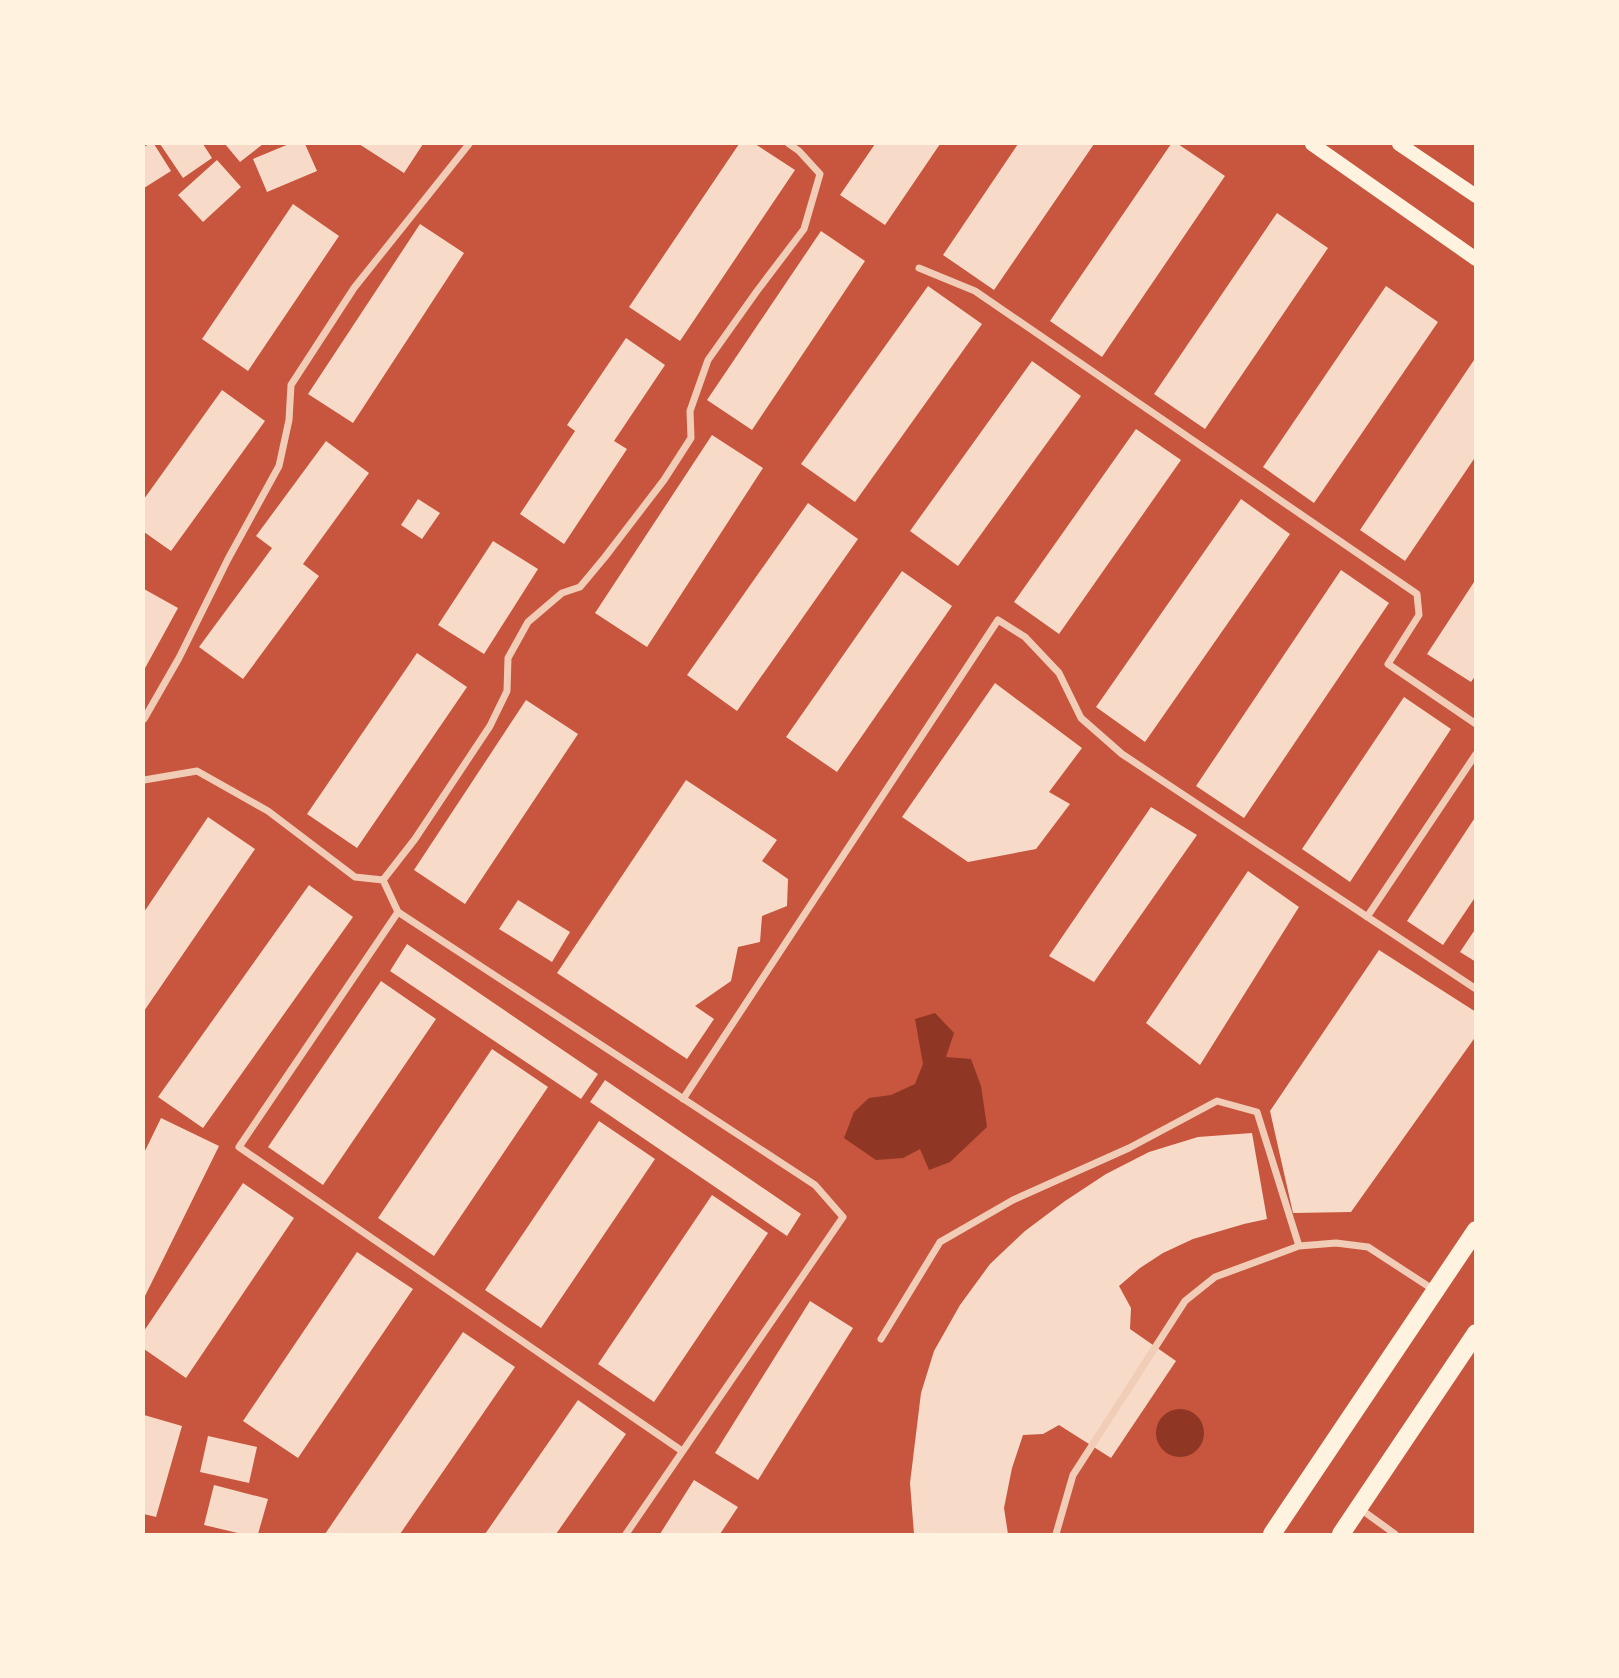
<svg xmlns="http://www.w3.org/2000/svg" width="1619" height="1678" viewBox="0 0 1619 1678" font-family="Barlow,sans-serif">
<style>
.water{fill:#8f3625}
.building{fill:#f7dbc8}
.lines{fill:none;stroke-linecap:round;stroke-linejoin:round}
.minor{stroke:#f1ccb7;stroke-width:7}
.secondary{stroke:#fff3e0;stroke-width:14}
.primary{stroke:#fff3e0;stroke-width:18}
</style>
<rect width="100%" height="100%" fill="#c8553d"/>
<path class="water" d="M935 1013 954 1033 946 1057 971 1059 981 1086 987 1127 950 1162 929 1170 920 1149 903 1158 876 1160 844 1138 854 1112 869 1098 891 1095 915 1084 923 1064 915 1019Z
M1156 1433a24 24 0 1 1 48 0a24 24 0 1 1-48 0Z"/>
<path class="building" d="M149 144H154L171 171 144 188V147Z
M160 144H203L212 158 183 178Z
M225 144H263L240 162Z
M289 144H305L317 171 267 192 253 159Z
M359 144H423L404 173Z
M739 144H755L795 170 680 341 629 307Z
M875 144H940L885 225 840 195Z
M1018 144H1094L994 290 943 255Z
M1171 144H1178L1225 176 1102 357 1050 321Z
M217 160 241 187 203 222 178 195Z
M293 204 339 236 248 371 202 339Z
M1277 213 1328 248 1205 429 1154 394Z
M420 224 464 253 353 423 308 394Z
M821 231 865 261 752 430 707 400Z
M928 286 982 324 855 502 801 464Z
M1386 286 1438 322 1314 503 1263 467Z
M626 338 665 365 614 441 627 449 564 544 520 514 575 431 567 425Z
M1476 357V456L1405 561 1360 530Z
M1032 361 1081 396 958 566 910 531Z
M222 390 265 421 171 551 144 532V499Z
M1136 429 1181 460 1059 634 1014 602Z
M712 435 763 468 647 647 595 613Z
M326 441 369 473 303 564 319 576 243 679 199 647 272 548 256 536Z
M418 499 440 513 422 539 401 525Z
M1241 499 1290 534 1145 742 1096 707Z
M808 503 858 539 737 711 687 675Z
M493 541 538 569 484 654 438 625Z
M1341 570 1389 603 1244 818 1196 786Z
M902 571 952 606 837 772 786 737Z
M1476 579V675L1471 682 1427 654Z
M144 589 178 608 144 670Z
M417 653 467 687 357 848 307 814Z
M995 683 1082 748 1049 792 1070 804 1036 849 968 862 902 817Z
M1404 697 1451 729 1350 882 1302 849Z
M526 700 578 734 465 904 414 870Z
M686 780 777 840 762 861 788 879 787 906 762 916 760 942 738 947 731 981 695 1006 714 1019 687 1059 557 973Z
M1151 807 1197 835 1094 982 1049 956Z
M1476 816V896L1443 945 1407 921Z
M208 817 255 849 144 1011V912Z
M1248 871 1299 907 1200 1065 1146 1023Z
M309 885 353 917 203 1128 158 1097Z
M518 900 570 932 552 962 499 929Z
M1476 928V962L1460 952Z
M407 944 598 1074 581 1099 390 971Z
M1379 950 1476 1012V1036L1351 1212 1293 1213 1270 1111Z
M381 981 436 1019 323 1185 268 1147Z
M492 1049 548 1087 434 1256 378 1218Z
M605 1080 801 1214 787 1236 590 1102Z
M161 1118 219 1146 144 1298V1153Z
M599 1121 655 1159 541 1328 485 1290Z
M1252 1133 1267 1219 1244 1224 1193 1239 1163 1253 1140 1268 1119 1286 1131 1308 1130 1329 1176 1361 1111 1458 1059 1425 1043 1434 1023 1435 1012 1468 1004 1508 1008 1534H914L910 1483 921 1393 934 1351 960 1305 990 1264 1025 1231 1065 1201 1106 1174 1149 1152 1198 1137Z
M243 1183 294 1218 186 1378 144 1349V1331Z
M712 1195 768 1233 654 1402 598 1364Z
M357 1252 413 1289 298 1458 243 1421Z
M810 1301 853 1328 758 1480 715 1453Z
M463 1332 515 1367 400 1534H325Z
M578 1400 626 1434 556 1534H485Z
M144 1415 182 1426 156 1517 144 1514Z
M208 1436 257 1447 249 1483 200 1472Z
M694 1480 738 1507 720 1534H660Z
M214 1485 268 1499 258 1534H242L204 1525Z"/>
<g class="lines">
<path class="minor" d="M919 268 975 291 1417 594 1419 615 1388 664 1476 724
M144 719 179 658 228 559 279 466 289 420 291 385 354 288 469 144
M144 780 197 771 268 811 355 877 383 880 415 839 490 726 507 691 508 658 528 622 562 593 580 587 605 557 664 480 691 438 690 411 708 360 757 291 804 229 820 174 799 151 789 144
M383 880 398 912
M1367 917 1476 754
M683 1099 998 620 1025 637 1059 673 1081 718 1122 754 1476 989
M881 1339 940 1242 1013 1200 1129 1148 1217 1101 1257 1112 1299 1246 1336 1243 1368 1247 1434 1290
M1359 1508 1395 1534
M626 1534 843 1217 815 1185 398 912 239 1147 682 1451
M1056 1534 1073 1475 1185 1301 1215 1277 1299 1246"/>
<path class="secondary" d="M1312 144 1476 259
M1399 144 1476 196"/>
<path class="primary" d="M1272 1534 1476 1230
M1341 1534 1476 1333"/>
</g>
<rect width="1619" height="1678" fill="none" stroke="#fff3e0" stroke-width="290"/>
</svg>
